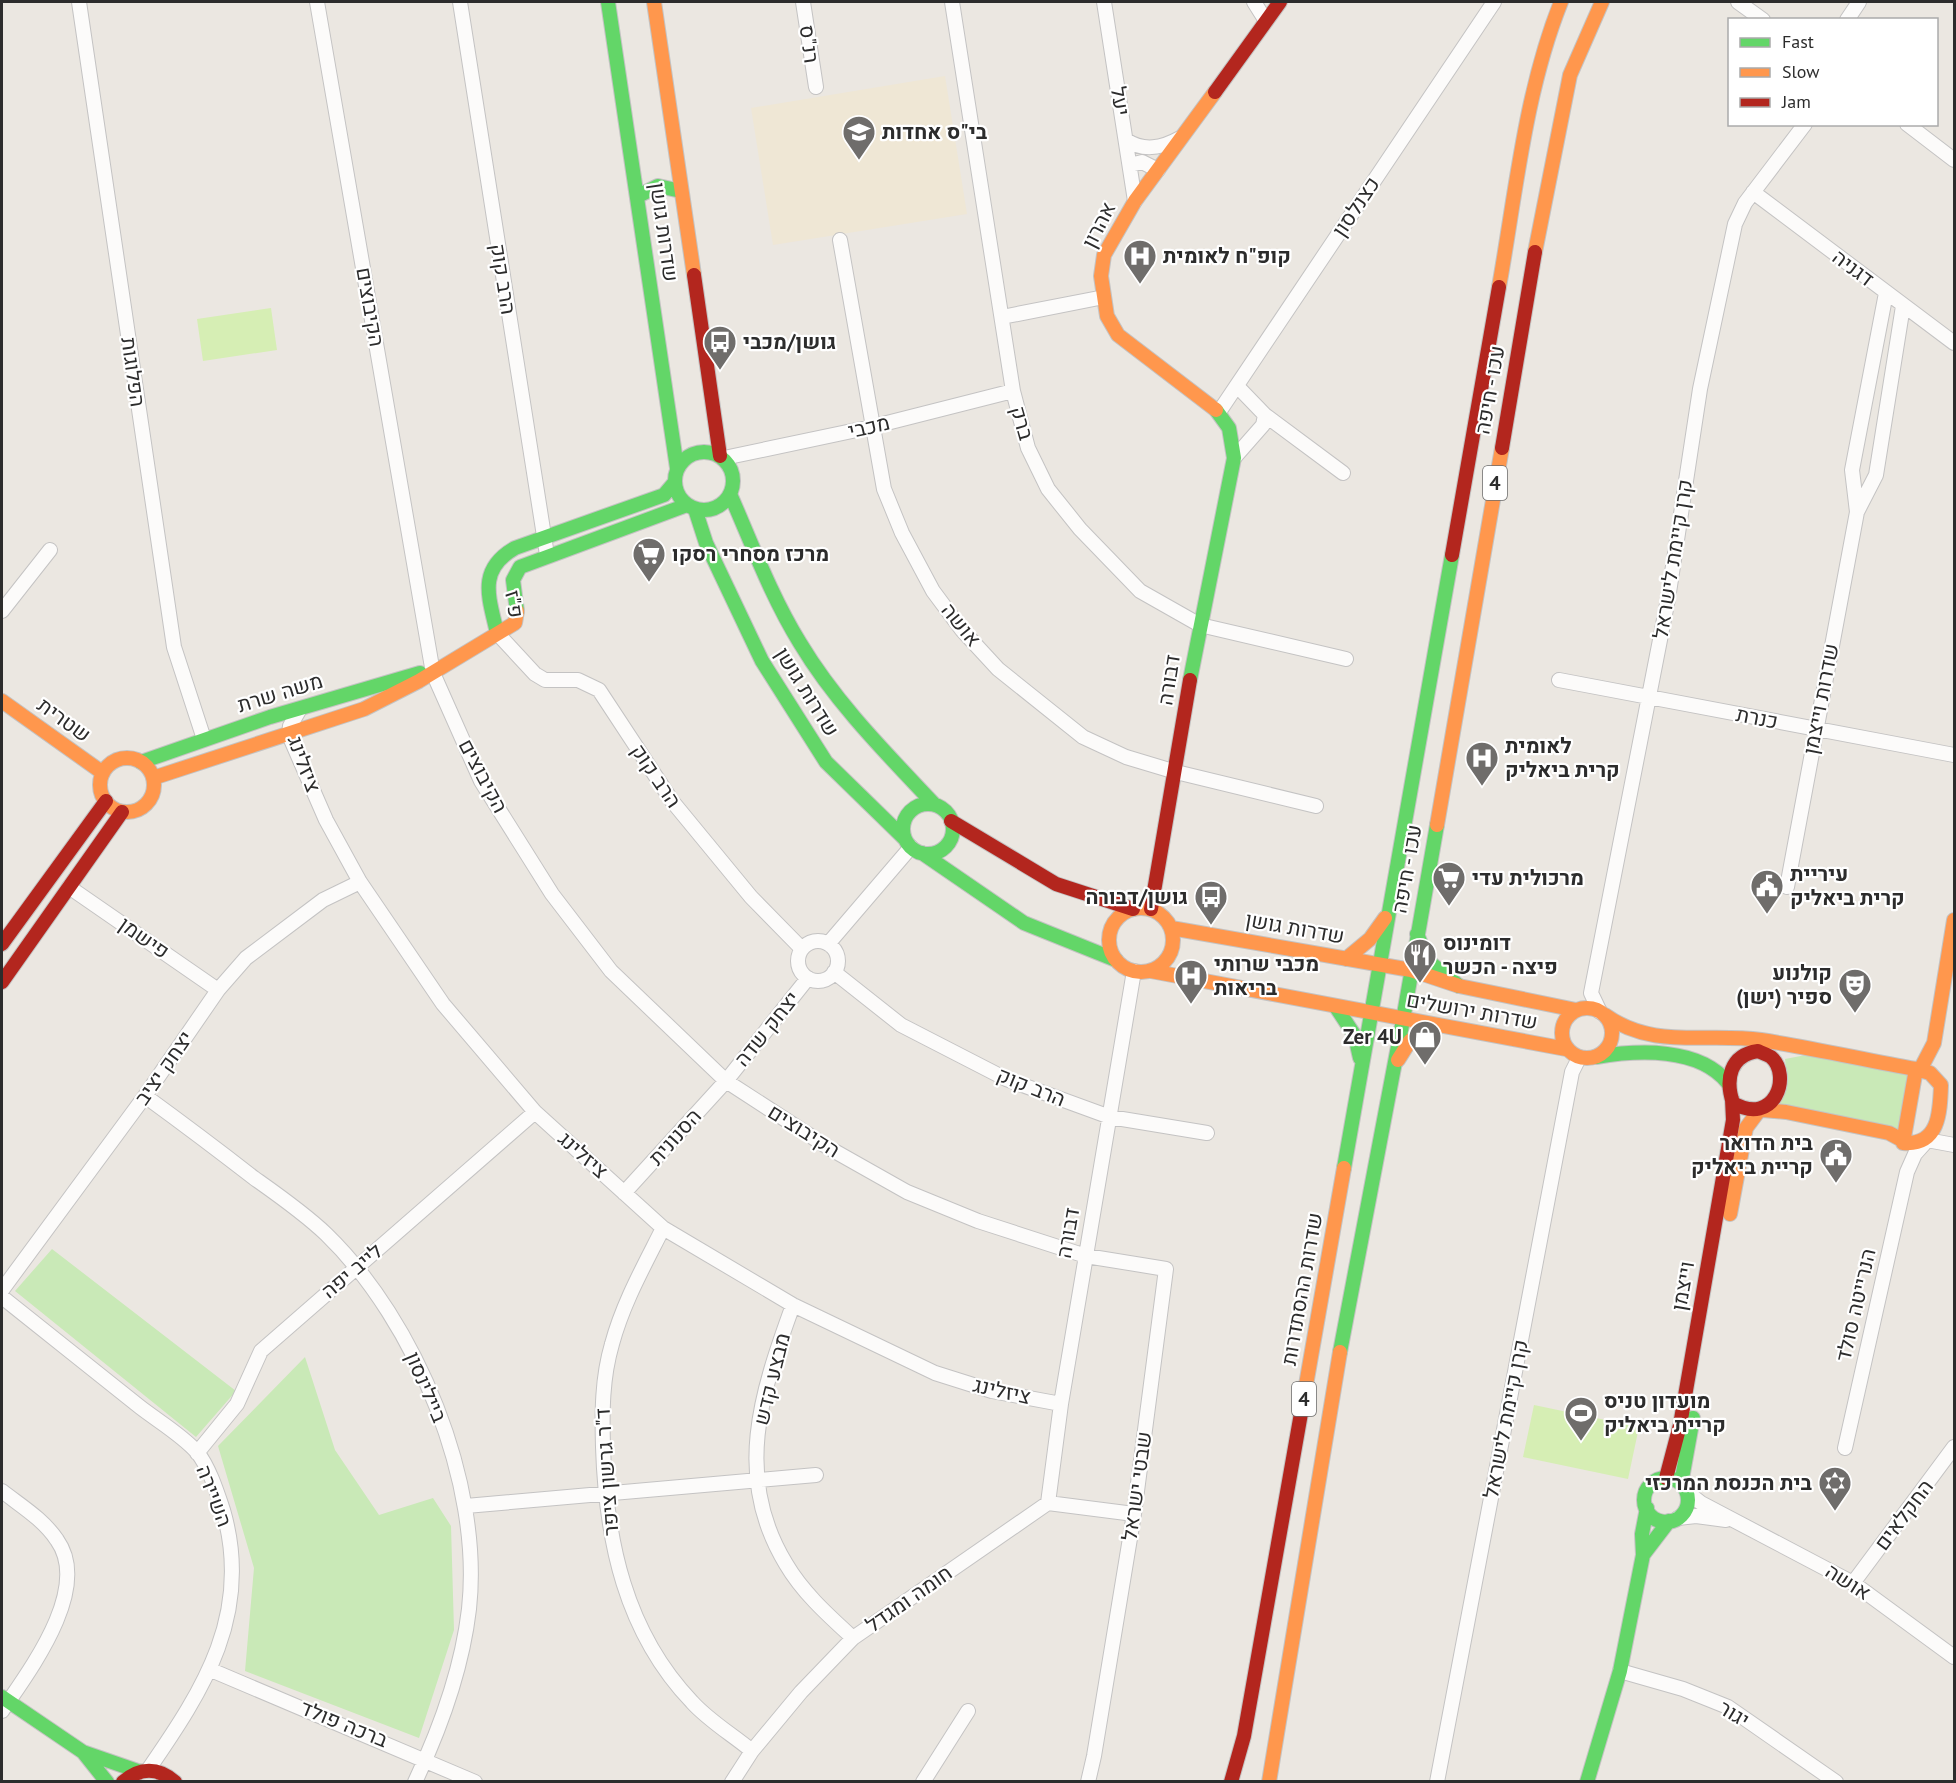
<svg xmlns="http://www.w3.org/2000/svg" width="1956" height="1783" viewBox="0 0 1956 1783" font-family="'PT Sans',Heebo,sans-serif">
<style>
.education{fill:#efe7d5}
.green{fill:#c9e9b7}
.pitch{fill:#d6eeb4}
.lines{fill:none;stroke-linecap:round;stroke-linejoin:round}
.street-casing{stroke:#c4c3c3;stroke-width:16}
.fast-casing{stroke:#c4c3c3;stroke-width:16}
.slow-casing{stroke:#c4c3c3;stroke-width:16}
.jam-casing{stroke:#c4c3c3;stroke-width:16}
.street{stroke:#fcfbfa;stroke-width:14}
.fast{stroke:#63d668;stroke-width:14}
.slow{stroke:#ff974d;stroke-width:14}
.jam{stroke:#b3261e;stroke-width:14}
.labels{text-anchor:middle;stroke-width:4.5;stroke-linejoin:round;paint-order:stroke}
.shield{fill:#fff;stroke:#6b6b6b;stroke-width:1.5}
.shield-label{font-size:20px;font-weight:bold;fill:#2c2c2c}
.street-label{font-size:21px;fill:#2c2c2c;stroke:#fff}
.poi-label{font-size:21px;font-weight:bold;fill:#2c2c2c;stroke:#fff;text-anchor:start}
</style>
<rect width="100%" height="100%" fill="#ebe7e1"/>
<path class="education" d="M945 76 967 214 773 245 751 108Z"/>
<path class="green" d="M1806 1055 1910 1074 1898 1133 1779 1105 1786 1068 1785 1059Z
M52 1249 236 1391 196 1437 15 1291Z
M305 1357 335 1450 379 1515 433 1498 451 1526 454 1630 419 1738 245 1671 254 1568 218 1446Z"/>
<path class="pitch" d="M271 308 277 350 203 361 197 319Z
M1534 1405 1639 1427 1628 1479 1523 1457Z"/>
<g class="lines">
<g class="street-casing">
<path id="street" d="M79 2 174 647 204 739
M317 2 433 673 481 781 552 894 611 971 726 1081 829 1148 907 1192 978 1221 1086 1256 1166 1269 1134 1514 1094 1756 1088 1782
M460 2 547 555
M803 2 816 87
M952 2 1013 391 1028 448 1048 489 1080 529 1140 591 1200 625 1346 659
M1104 2 1135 201
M1254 2 1266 21
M1738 2 1763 20
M1847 20 1859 2
M1907 124 1954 160
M1126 140C1144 152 1162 148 1180 138
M1130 165 1142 162 1158 170
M1753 192 1954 343
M840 240 884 489 902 533 933 591 962 630 998 669 1083 737 1126 757 1176 772 1316 806
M1002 317 1104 297
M1237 386 1265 415 1343 473
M1219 412 1494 2
M724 458 871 427 1013 391
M1234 458 1263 425 1265 415
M1857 512 1852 470 1886 293
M2 611 50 550
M497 633 535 674 545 680H578L599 690 672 801 751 897 802 949
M1559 680 1954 755
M300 709 290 726 289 735 326 820 360 882 443 1004 535 1112 663 1228 793 1305 935 1373 992 1391 1061 1404
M69 887 218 990
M1787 887 1857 512 1876 475 1903 306
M798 961a20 20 0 1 1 40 0a20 20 0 1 1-40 0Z
M828 944 911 847
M834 972 901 1025 1006 1079 1110 1117 1207 1133
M1600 1012 1591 993 1668 599 1700 389 1735 224 1745 203 1805 124
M145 1096C182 1123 218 1150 254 1178 278 1195 304 1213 326 1234 416 1321 483 1483 469 1609 462 1669 441 1727 415 1782
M1927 1140 1954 1145
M624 1193 726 1081 808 978
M663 1228C644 1266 623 1303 612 1344 602 1378 602 1412 603 1447 606 1540 625 1632 692 1702 709 1721 733 1735 752 1751
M2 1290 145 1096 218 990 246 958 323 900 360 882
M2 1297C48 1334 94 1370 140 1407 158 1421 182 1435 197 1452 209 1467 217 1492 223 1510 253 1613 204 1689 148 1770
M793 1305C761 1393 733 1477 786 1564 803 1593 829 1616 853 1638
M1845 1448 1907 1172 1915 1154 1924 1144
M197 1453 237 1404 261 1351 535 1112
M2 1491C21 1506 43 1519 57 1540 92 1589 29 1671 2 1711
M1687 1492 1701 1503 1853 1583 1954 1657
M1048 1503 1061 1404 1134 971
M466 1506 816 1475
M1678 1518 1696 1516 1726 1520
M1853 1583 1954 1447
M211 1670 475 1782
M1620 1671 1683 1689 1728 1707 1836 1782
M732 1782 752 1751 801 1692 853 1638 1048 1503 1134 1514
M923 1782 968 1711
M1437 1782 1572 1072 1579 1058"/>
</g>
<g class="fast-casing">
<path id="fast" d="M608 2 677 468
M638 196 658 186 681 191
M675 481a29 29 0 1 1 58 0a29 29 0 1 1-58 0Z
M730 494C752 544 771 596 800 643 836 703 886 753 934 804
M695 509 706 543 762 661 826 762 905 839
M517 611 513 580 520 567 687 505
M497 633C489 597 477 570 515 548L664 495 675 482
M1190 680 1234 458 1229 428 1216 410
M141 762 270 717 420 673
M903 829a25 25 0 1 1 50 0a25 25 0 1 1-50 0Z
M922 853 1024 923 1116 960
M1417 934 1428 961 1459 986
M1336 1007 1355 1036 1360 1058
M1596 1057C1638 1050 1699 1047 1728 1083
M1344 1168 1452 555
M1340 1352 1403 1020 1437 825
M1644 1500a22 22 0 1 1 44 0a22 22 0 1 1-44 0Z
M1681 1484 1693 1418
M1643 1555 1669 1521
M2 1697 83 1752 138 1771
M83 1752 107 1782
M1587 1782 1620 1671 1643 1555 1642 1534 1647 1508"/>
</g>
<g class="slow-casing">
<path id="slow" d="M654 2 694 275
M1215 92 1135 201 1104 255 1101 276 1107 316 1118 335 1216 410
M1535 252 1570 75 1602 2
M1499 287C1516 192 1525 92 1561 2
M2 701 103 773
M100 785a27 27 0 1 1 54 0a27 27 0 1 1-54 0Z
M153 778 364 709 419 681 515 623 517 611
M1437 825 1502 448
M1109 940a32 32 0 1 1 64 0a32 32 0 1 1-64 0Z
M1171 928 1411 970 1459 986 1576 1010
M1346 959 1370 939 1385 918
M1151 971 1566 1049
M1562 1033a25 25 0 1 1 50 0a25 25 0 1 1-50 0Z
M1605 1015C1654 1050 1706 1032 1761 1040 1813 1048 1865 1060 1916 1069
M1398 1060 1410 1041 1430 1025
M1916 1069 1930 1073 1941 1085C1940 1113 1939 1146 1903 1143Z
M1920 1070 1934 1043 1954 920
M1763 1110 1786 1112 1889 1133 1902 1140
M1730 1214 1746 1128 1758 1112
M1303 1402 1344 1168
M1269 1782 1340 1352"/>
</g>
<g class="jam-casing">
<path id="jam" d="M1215 92 1280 2
M694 275 720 456
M1502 448 1535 252
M1452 555 1499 287
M951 821 1056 884 1133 909
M1151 909 1190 680
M2 944 106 801
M2 982 122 812
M1758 1051C1762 1053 1768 1055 1771 1057 1792 1075 1775 1127 1733 1103 1725 1079 1730 1055 1758 1051Z
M1666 1478 1680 1425 1733 1120 1732 1099
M123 1782C140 1767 158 1767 175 1782
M1231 1782 1244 1736 1303 1402"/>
</g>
<use href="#street" class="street"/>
<use href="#fast" class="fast"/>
<use href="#slow" class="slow"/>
<use href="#jam" class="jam"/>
</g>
<defs>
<g id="school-pin" transform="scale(1.725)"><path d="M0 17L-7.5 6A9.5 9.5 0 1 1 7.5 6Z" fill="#6f6d6b" stroke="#fff"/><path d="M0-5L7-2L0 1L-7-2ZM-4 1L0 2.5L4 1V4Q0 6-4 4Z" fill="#fff"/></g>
<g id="hospital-pin" transform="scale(1.725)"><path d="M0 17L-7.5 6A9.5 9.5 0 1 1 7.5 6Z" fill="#6f6d6b" stroke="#fff"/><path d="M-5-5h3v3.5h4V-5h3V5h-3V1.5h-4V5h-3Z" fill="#fff"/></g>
<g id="bus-pin" transform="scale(1.725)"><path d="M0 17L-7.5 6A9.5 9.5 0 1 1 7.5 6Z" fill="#6f6d6b" stroke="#fff"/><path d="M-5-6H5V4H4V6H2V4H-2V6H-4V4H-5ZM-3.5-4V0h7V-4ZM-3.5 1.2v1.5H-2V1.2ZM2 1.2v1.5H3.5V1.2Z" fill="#fff"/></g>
<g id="supermarket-pin" transform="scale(1.725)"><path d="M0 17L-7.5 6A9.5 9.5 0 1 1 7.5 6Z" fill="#6f6d6b" stroke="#fff"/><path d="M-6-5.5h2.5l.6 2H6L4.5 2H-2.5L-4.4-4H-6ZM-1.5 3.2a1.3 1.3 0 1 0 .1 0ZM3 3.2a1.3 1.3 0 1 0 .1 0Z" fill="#fff"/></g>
<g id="civic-pin" transform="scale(1.725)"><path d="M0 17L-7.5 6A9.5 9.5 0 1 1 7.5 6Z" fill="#6f6d6b" stroke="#fff"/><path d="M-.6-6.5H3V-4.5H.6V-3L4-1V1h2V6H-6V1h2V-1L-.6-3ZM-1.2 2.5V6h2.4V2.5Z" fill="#fff"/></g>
<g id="restaurant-pin" transform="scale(1.725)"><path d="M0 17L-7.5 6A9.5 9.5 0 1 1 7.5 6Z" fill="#6f6d6b" stroke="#fff"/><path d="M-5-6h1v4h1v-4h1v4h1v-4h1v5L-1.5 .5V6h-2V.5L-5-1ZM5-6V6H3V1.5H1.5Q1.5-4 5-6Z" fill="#fff"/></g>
<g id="theatre-pin" transform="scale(1.725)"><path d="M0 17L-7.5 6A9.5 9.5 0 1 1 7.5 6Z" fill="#6f6d6b" stroke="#fff"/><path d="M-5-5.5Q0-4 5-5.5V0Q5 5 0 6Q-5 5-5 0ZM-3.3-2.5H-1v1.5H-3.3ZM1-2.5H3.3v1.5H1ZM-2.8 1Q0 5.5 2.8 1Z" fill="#fff"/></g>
<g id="shop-pin" transform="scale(1.725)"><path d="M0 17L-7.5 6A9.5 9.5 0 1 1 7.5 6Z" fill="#6f6d6b" stroke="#fff"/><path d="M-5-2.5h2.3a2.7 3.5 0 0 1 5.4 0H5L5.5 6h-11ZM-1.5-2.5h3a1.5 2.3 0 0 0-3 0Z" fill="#fff"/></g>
<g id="stadium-pin" transform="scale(1.725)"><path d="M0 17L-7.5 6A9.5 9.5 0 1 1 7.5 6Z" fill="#6f6d6b" stroke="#fff"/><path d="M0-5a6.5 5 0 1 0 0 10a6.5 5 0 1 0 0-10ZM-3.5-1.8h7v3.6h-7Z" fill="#fff"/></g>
<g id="synagogue-pin" transform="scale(1.725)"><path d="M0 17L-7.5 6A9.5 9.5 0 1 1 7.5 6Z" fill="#6f6d6b" stroke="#fff"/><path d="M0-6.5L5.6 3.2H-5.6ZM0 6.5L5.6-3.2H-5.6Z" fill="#fff"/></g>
</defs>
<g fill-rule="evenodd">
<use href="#school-pin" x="859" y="132"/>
<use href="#hospital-pin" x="1140" y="256"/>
<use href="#bus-pin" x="720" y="342"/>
<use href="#supermarket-pin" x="649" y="554"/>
<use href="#hospital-pin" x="1482" y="758"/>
<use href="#supermarket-pin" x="1449" y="878"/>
<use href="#civic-pin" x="1767" y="886"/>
<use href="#bus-pin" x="1211" y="897"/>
<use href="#restaurant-pin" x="1420" y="955"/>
<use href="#hospital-pin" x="1191" y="976"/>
<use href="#theatre-pin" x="1855" y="985"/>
<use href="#shop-pin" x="1425" y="1037"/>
<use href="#civic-pin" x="1836" y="1155"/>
<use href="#stadium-pin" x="1581" y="1413"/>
<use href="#synagogue-pin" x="1835" y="1483"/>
</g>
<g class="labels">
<g class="shield">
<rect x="1483" y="466" width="24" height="34" rx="4.5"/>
<rect x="1292" y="1382" width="24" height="34" rx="4.5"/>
</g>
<g class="shield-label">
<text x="1495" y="490">4</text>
<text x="1304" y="1406">4</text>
</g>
<g class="street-label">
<text transform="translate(809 44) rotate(82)" y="7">רנ"ס</text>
<text transform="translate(1120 101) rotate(81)" y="7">יעל</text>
<text transform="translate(1356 207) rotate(-56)" y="7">כצנלסון</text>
<text transform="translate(1099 225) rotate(-63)" y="7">אהרון</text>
<text transform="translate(664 232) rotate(82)" y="7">שדרות גושן</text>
<text transform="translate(1853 268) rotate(37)" y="7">דגניה</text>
<text transform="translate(503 279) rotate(81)" y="7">הרב קוק</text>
<text transform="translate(370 307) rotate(80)" y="7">הקיבוצים</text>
<text transform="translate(133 372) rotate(82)" y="7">הפלוגות</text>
<text transform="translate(1490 390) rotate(-80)" y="7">עכו - חיפה</text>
<text transform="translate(1022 423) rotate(74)" y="7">ברק</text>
<text transform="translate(869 427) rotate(-13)" y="7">מכבי</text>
<text transform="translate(1673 559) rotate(-81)" y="7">קרן קיימת לישראל</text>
<text transform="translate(514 604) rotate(81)" y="7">פ"ז</text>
<text transform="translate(961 625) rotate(51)" y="7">אושה</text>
<text transform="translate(1169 680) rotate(-81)" y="7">דבורה</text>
<text transform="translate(807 692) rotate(58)" y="7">שדרות גושן</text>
<text transform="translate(280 693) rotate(-17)" y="7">משה שרת</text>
<text transform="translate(1821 699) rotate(-79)" y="7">שדרות וייצמן</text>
<text transform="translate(1757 718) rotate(11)" y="7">כנרת</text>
<text transform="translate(64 720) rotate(36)" y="7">שטרית</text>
<text transform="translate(304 764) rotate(70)" y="7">ציזלינג</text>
<text transform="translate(483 776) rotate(62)" y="7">הקיבוצים</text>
<text transform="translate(656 776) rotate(56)" y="7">הרב קוק</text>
<text transform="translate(1407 869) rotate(-80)" y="7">עכו - חיפה</text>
<text transform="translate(1295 928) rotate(10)" y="7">שדרות גושן</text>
<text transform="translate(144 938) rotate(35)" y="7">פישמן</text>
<text transform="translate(1472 1011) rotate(10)" y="7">שדרות ירושלים</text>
<text transform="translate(767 1029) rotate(-51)" y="7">יצחק שדה</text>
<text transform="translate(164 1068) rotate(-55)" y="7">יצחק יציב</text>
<text transform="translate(1031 1087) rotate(22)" y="7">הרב קוק</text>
<text transform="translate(804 1131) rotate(32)" y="7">הקיבוצים</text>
<text transform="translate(675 1137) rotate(-48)" y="7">הסנונית</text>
<text transform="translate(583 1155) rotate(42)" y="7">ציזלינג</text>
<text transform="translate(1068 1233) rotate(-80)" y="7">דבורה</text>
<text transform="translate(352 1271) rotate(-40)" y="7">לייב יפה</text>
<text transform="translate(1683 1286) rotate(-80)" y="7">וייצמן</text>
<text transform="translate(1302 1289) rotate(-80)" y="7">שדרות ההסתדרות</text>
<text transform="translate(1856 1305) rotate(-77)" y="7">הנרייטה סולד</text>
<text transform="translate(772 1379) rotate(-76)" y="7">מבצע קדש</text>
<text transform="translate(426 1387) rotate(67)" y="7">ביילינסון</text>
<text transform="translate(1002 1391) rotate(13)" y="7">ציזלינג</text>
<text transform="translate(1506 1419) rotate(-79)" y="7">קרן קיימת לישראל</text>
<text transform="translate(607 1472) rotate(-94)" y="7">ד"ר גרשון ציפר</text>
<text transform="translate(1137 1486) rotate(-82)" y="7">שבטי ישראל</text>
<text transform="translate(214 1496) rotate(69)" y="7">השיירה</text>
<text transform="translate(1904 1515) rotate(-53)" y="7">החקלאים</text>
<text transform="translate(1848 1582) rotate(32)" y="7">אושה</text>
<text transform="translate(909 1599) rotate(-35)" y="7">חומה ומגדל</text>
<text transform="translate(1734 1714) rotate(31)" y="7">יגור</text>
<text transform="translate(344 1724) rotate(22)" y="7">ברכה פולד</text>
</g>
<g class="poi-label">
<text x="882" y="139">בי"ס אחדות</text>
<text x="1163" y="263">קופ"ח לאומית</text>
<text x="743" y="349">גושן/מכבי</text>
<text x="672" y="561">מרכז מסחרי רסקו</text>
<text x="1505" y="753">לאומית<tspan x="1505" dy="24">קרית ביאליק</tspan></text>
<text x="1790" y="881">עיריית<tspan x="1790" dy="24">קרית ביאליק</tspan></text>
<text x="1472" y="885">מרכולית עדי</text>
<text x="1188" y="904" text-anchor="end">גושן/דבורה</text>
<text x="1443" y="950">דומינוס<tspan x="1443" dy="24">פיצה - הכשר</tspan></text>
<text x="1214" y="971">מכבי שרותי<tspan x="1214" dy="24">בריאות</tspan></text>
<text x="1832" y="980" text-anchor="end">קולנוע<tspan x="1832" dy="24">ספיר (ישן)</tspan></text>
<text x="1402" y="1044" text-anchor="end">Zer 4U</text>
<text x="1813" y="1150" text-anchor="end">בית הדואר<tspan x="1813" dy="24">קריית ביאליק</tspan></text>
<text x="1604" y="1408">מועדון טניס<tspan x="1604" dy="24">קריית ביאליק</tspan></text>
<text x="1812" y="1490" text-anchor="end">בית הכנסת המרכזי</text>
</g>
</g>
<rect width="1956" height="1783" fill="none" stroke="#2c2c2c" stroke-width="6"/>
<rect x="1728" y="18" width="210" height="108" fill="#ffffff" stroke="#ababab" stroke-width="1.5"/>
<rect x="1740" y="38" width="30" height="9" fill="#63d668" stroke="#ababab" stroke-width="1.5"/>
<text x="1782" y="48" font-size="18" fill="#2c2c2c">Fast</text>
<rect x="1740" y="68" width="30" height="9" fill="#ff974d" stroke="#ababab" stroke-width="1.5"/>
<text x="1782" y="78" font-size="18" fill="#2c2c2c">Slow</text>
<rect x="1740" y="98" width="30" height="9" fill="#b3261e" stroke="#ababab" stroke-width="1.5"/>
<text x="1782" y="108" font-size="18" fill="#2c2c2c">Jam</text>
</svg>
